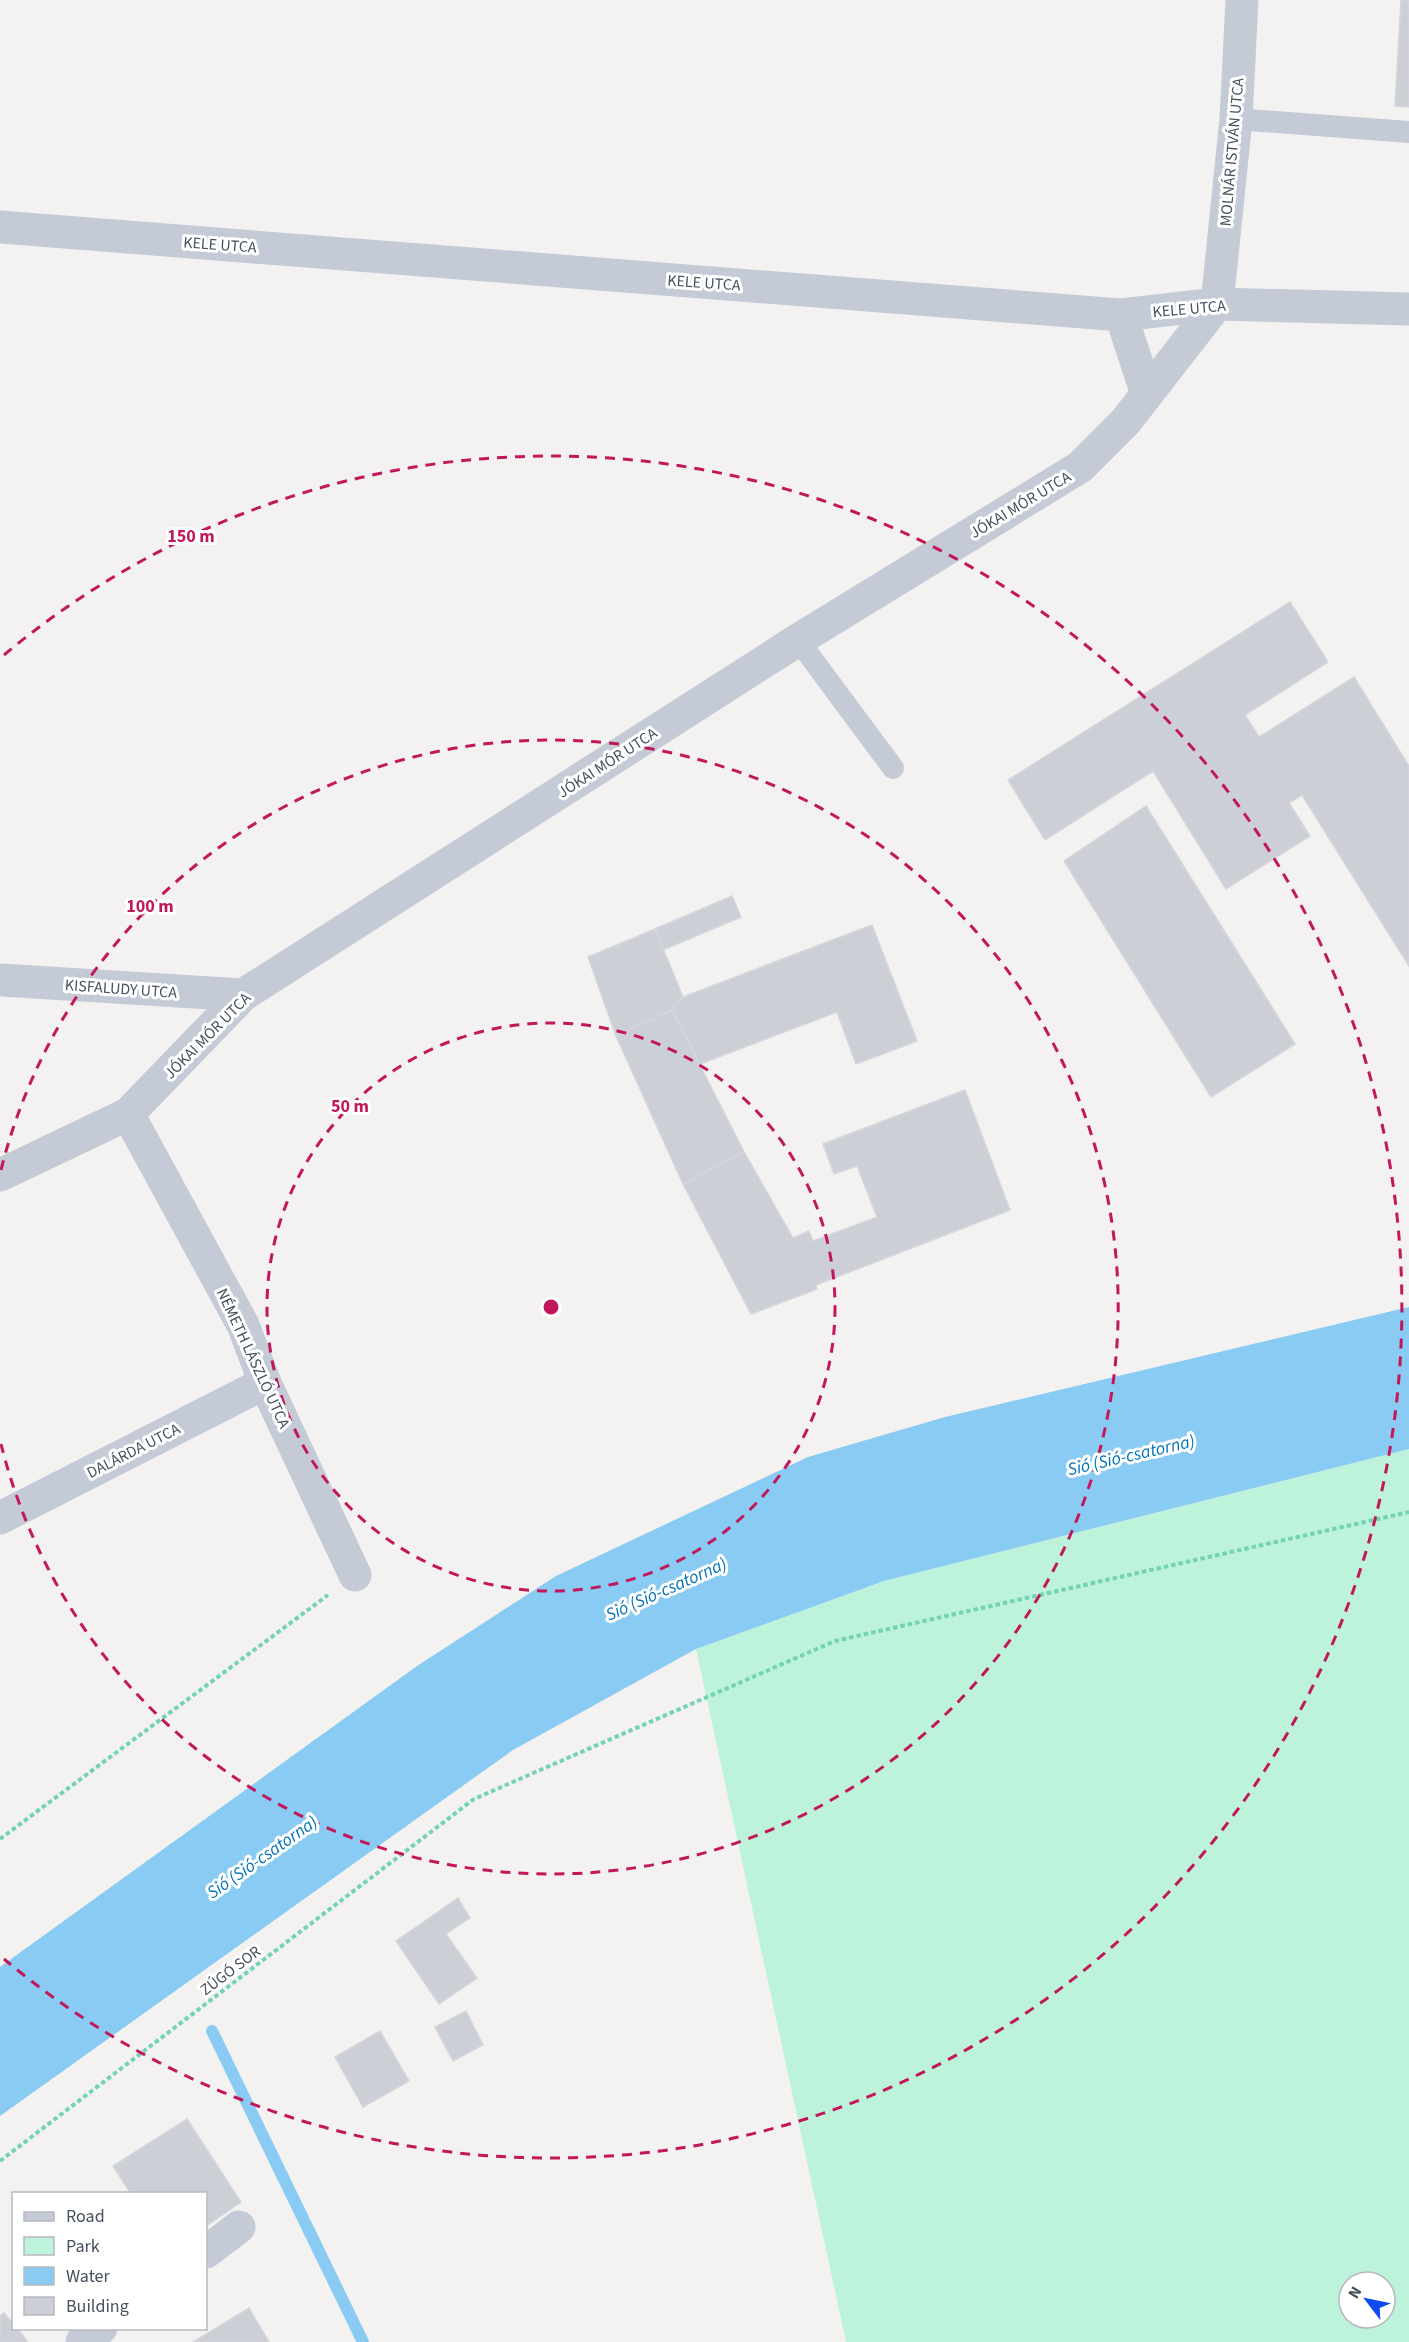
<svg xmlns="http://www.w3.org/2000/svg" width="1409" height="2342" viewBox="0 0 1409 2342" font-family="'Source Sans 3',sans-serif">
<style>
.green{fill:#bef3db;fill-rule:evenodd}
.water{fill:#89cbf2}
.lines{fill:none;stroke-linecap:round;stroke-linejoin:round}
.stream{stroke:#89cbf2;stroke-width:12}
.building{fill:#cdcfd7;stroke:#d5d6dd;stroke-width:1.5}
.path{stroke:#74d3b4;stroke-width:4;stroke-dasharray:4.5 3;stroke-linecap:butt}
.lane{stroke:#c4cbd7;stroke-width:22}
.street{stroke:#c4cbd7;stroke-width:33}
.ring{fill:none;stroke:#c2185b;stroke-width:3;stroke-dasharray:10 8}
.labels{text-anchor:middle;stroke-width:6;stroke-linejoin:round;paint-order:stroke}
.street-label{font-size:16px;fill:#485160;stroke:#fff}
.water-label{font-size:18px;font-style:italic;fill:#0374b8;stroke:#fff}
.centre{fill:#c2185b;stroke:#fff;stroke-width:3}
.ring-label{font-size:18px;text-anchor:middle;font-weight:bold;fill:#c2185b;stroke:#fff;stroke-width:6;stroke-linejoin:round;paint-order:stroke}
</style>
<rect width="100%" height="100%" fill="#f4f2f1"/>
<path class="green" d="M1409 1449V2342H846L696 1649 884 1581ZM1349 2282H1385V2318H1349Z"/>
<path class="water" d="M1409 1307V1449L884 1581 696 1649 513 1750 0 2116V1967L417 1666 556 1576 808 1457 945 1417Z"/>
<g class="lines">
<path class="stream" d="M212 2031 363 2342"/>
</g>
<path class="building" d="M1401 0H1409V107L1395 106Z
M1290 602 1328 662 1245 715 1259 737 1354 677 1409 766V966L1302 795 1289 803 1310 836 1226 889 1153 771 1045 840 1008 780Z
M1146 806 1295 1044 1211 1097 1064 861Z
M732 896 741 917 663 950 655 929Z
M872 925 917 1041 856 1064 837 1012 700 1064 672 1010 683 997Z
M655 929 683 997 672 1010 616 1036 588 957Z
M672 1010 744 1152 683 1184 616 1036Z
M965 1090 1010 1210 816 1285 817 1289 751 1314 683 1184 744 1152 793 1238 809 1231 813 1241 877 1217 857 1166 834 1174 823 1144Z
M458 1898 470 1918 446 1934 477 1978 439 2004 396 1941Z
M466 2011 483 2045 453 2061 435 2027Z
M380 2031 409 2081 363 2107 335 2057Z
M187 2119 241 2202 206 2226V2194H131L113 2166Z
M249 2308 269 2342H193Z
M4 2313 14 2325V2328H17L28 2342H0V2316Z"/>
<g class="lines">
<path class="path" d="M0 1839 328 1595
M0 2161 474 1799 835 1641 1409 1512"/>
<path class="lane" d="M1236 119 1409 132
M798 640 893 768"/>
<path class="street" d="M0 227 1121 315 1217 304 1409 309
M1147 394 1217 304 1236 119 1242 0
M0 980 243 995
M128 1114 243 1325 265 1383 355 1575
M0 1175 128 1114 243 995 798 640 1080 467 1126 421 1147 394 1121 315
M0 1518 265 1383
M206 2252 239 2227
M82 2342 101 2328"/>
</g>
<g class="ring">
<circle cx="551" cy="1307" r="284"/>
<path d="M1 1170A567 567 0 1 1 1 1444"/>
<path d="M4 655A851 851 0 1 1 4 1959"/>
</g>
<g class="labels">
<g class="street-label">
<text transform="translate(1231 152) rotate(-85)" y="6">MOLNÁR ISTVÁN UTCA</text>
<text transform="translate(220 244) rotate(4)" y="6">KELE UTCA</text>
<text transform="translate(704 282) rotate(4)" y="6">KELE UTCA</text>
<text transform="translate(1189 308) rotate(-5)" y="6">KELE UTCA</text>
<text transform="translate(1020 504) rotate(-31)" y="6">JÓKAI MÓR UTCA</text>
<text transform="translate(607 762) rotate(-33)" y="6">JÓKAI MÓR UTCA</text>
<text transform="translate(121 988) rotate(4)" y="6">KISFALUDY UTCA</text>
<text transform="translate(207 1035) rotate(-45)" y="6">JÓKAI MÓR UTCA</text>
<text transform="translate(254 1358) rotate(65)" y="6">NÉMETH LÁSZLÓ UTCA</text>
<text transform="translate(133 1450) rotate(-27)" y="6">DALÁRDA UTCA</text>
<text transform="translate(230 1970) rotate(-37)" y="6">ZÚGÓ SOR</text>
</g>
<g class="water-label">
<text transform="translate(1131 1455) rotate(-13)" y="6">Sió (Sió-csatorna)</text>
<text transform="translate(666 1589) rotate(-24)" y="6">Sió (Sió-csatorna)</text>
<text transform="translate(262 1857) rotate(-35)" y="6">Sió (Sió-csatorna)</text>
</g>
</g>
<circle cx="551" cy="1307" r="9" class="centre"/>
<g class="ring-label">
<text x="191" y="542">150 m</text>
<text x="150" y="912">100 m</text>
<text x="350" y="1112">50 m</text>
</g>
<rect x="12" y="2192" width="195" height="138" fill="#ffffff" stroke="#b6b9bf" stroke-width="1.5"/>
<rect x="24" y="2212" width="30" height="9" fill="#c4cbd7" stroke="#b6b9bf" stroke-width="1.5"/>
<text x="66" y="2222" font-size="18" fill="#485160">Road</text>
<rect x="24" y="2237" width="30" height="18" fill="#bef3db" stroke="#b6b9bf" stroke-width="1.5"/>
<text x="66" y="2252" font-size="18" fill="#485160">Park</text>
<rect x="24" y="2267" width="30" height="18" fill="#89cbf2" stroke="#b6b9bf" stroke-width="1.5"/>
<text x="66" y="2282" font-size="18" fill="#485160">Water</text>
<rect x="24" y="2297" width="30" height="18" fill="#cdcfd7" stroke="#b6b9bf" stroke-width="1.5"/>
<text x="66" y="2312" font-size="18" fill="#485160">Building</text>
<g transform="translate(1367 2300) rotate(302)"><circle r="28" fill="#ffffff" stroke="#b6b9bf" stroke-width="1.5"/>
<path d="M0-4.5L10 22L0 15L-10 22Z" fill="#0e4cf1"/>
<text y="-9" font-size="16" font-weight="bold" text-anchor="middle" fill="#485160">N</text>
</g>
</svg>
